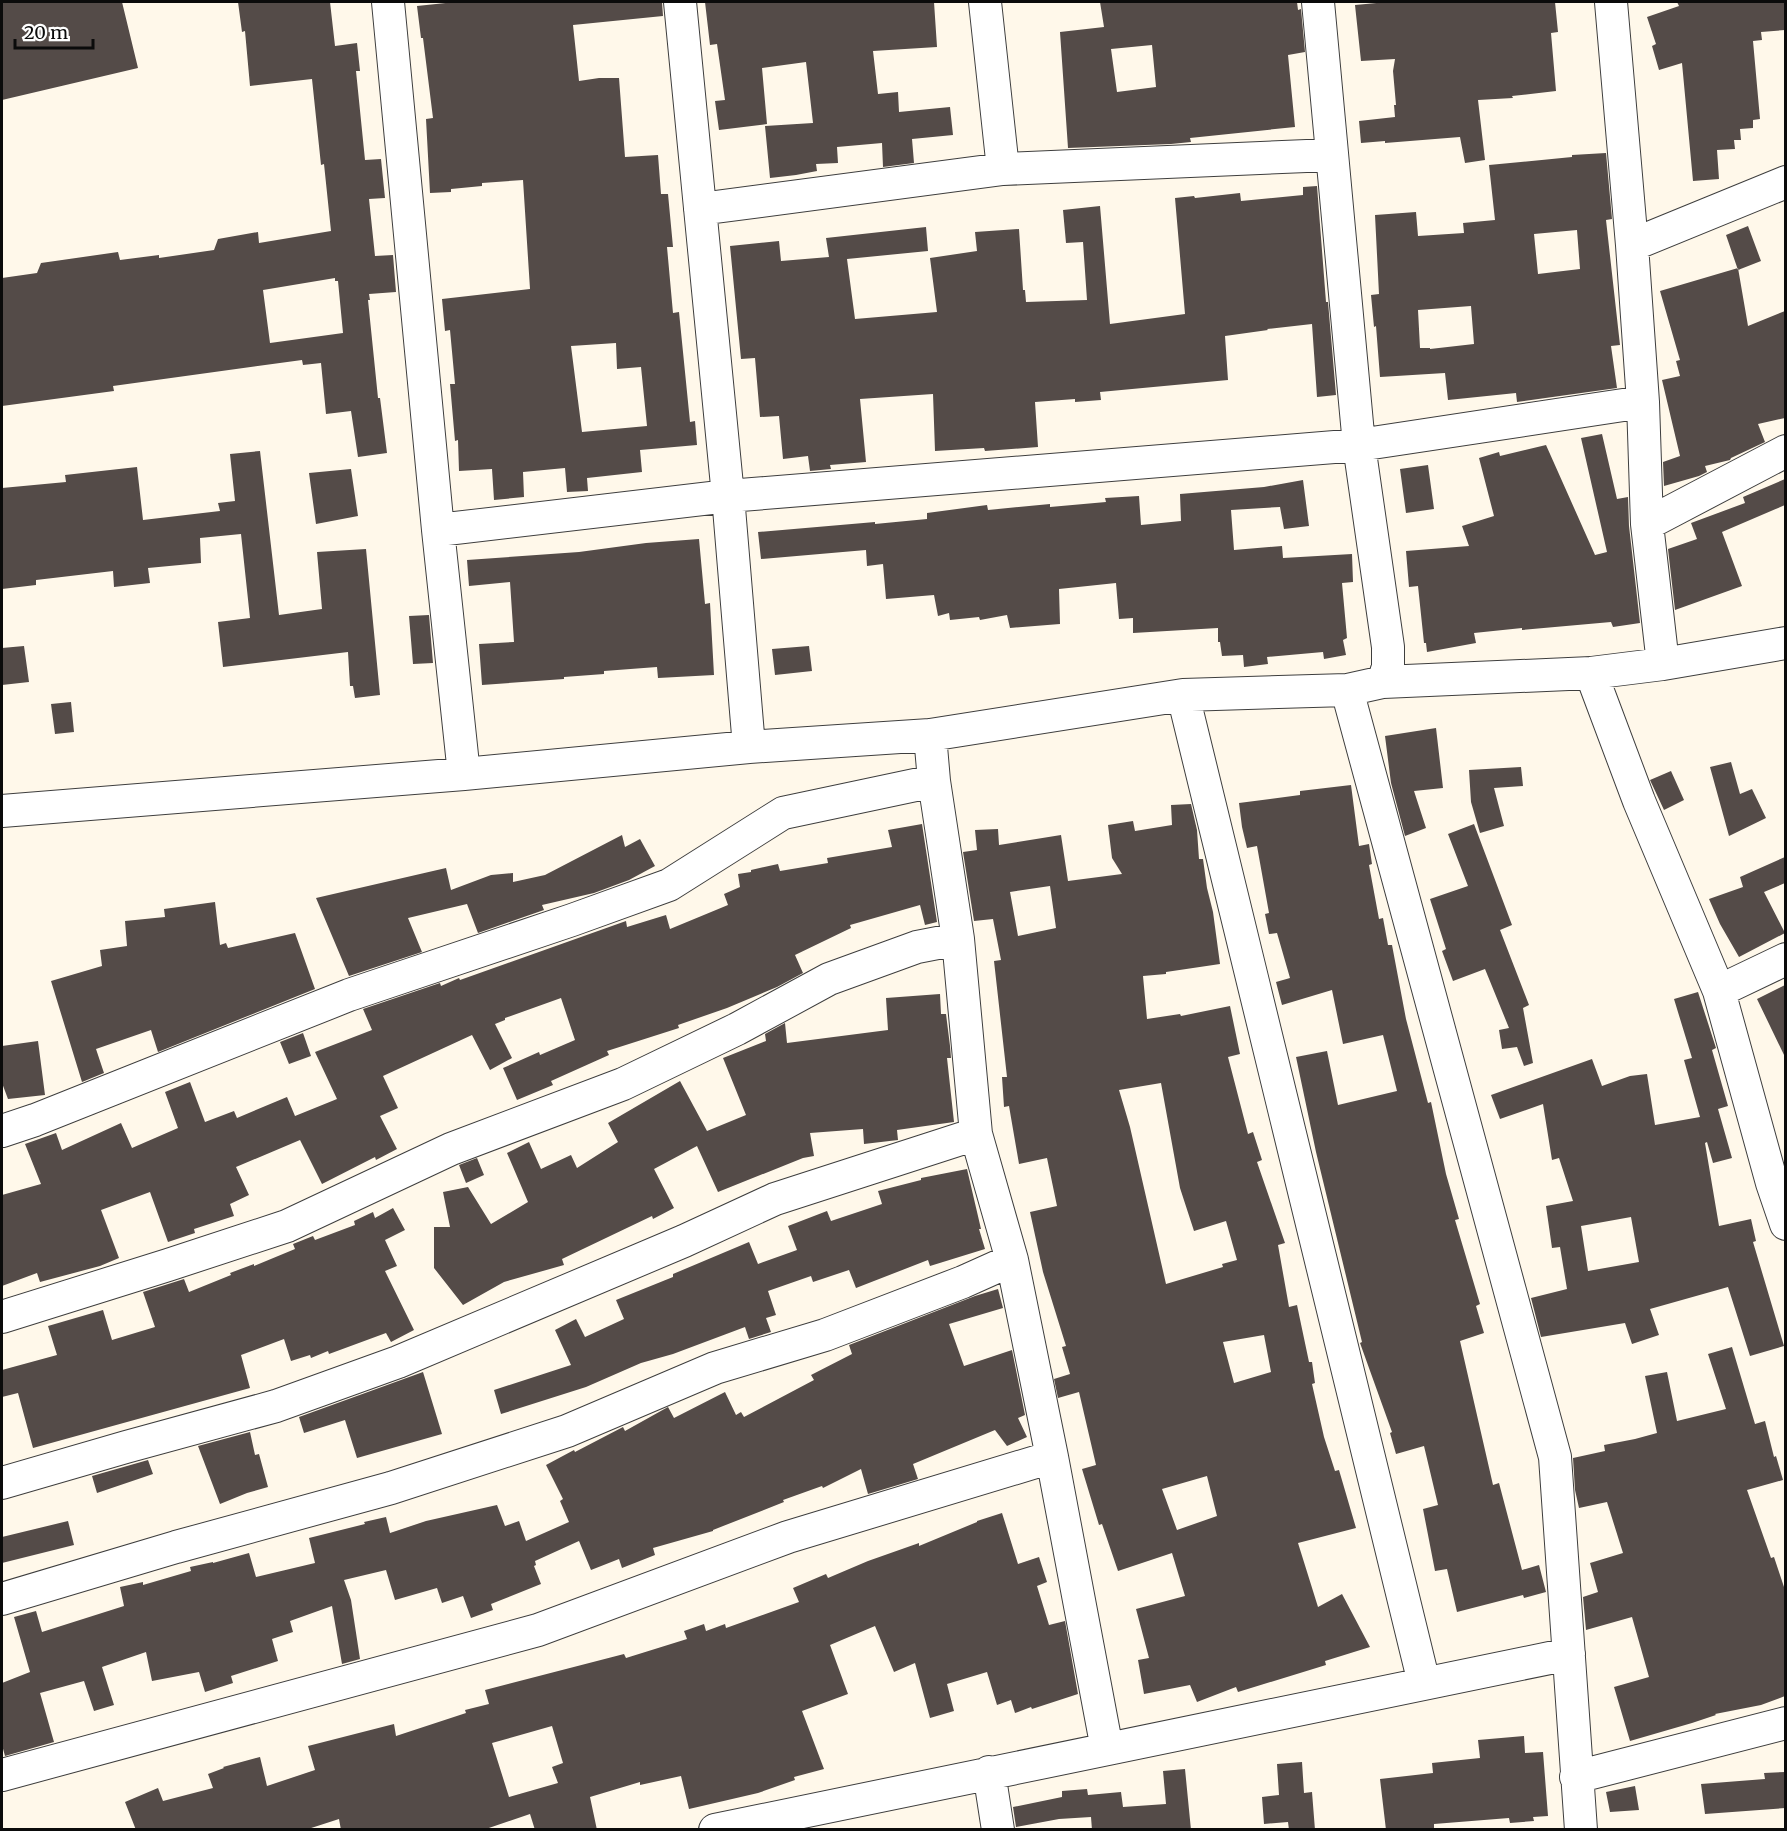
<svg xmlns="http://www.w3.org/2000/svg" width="1787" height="1831" viewBox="0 0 1787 1831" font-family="Merriweather,serif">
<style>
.building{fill:#544b48;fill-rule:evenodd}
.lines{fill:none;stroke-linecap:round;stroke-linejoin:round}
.minor-casing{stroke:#3e3e3e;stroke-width:34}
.minor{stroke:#fff;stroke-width:32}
</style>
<rect width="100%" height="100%" fill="#fff8ea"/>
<path class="building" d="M2 2H122L138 68 2 100Z
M238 2H330L335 46 357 43 360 71H356L365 160 381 159 385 198 369 199 375 256 393 255 396 292 369 294 370 300H368L378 398H380L387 453 358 457 351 411 326 414 321 363 303 365 302 360 113 386 114 391 2 406V278L37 273 41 263 118 252 120 260 159 255V258L214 250 218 239 258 232 259 243 331 231 324 164 321 165 312 79 250 86 245 31 242 32ZM335 278V281H338L343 333 270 343 263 290Z
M455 2H662L663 16 573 25 579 81 599 78H619L625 157 658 155 661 194H668L673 247H667L673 313 679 312 690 422 695 421 697 445 640 450 642 472 587 478 588 491 567 492 565 468 523 472 524 497 494 500 492 469 459 471 458 440 455 441 450 384H455L450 330 445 331 442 299 530 289 523 180 482 183V186L451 189V192L430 193 426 119 433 118 423 38H421L417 6ZM616 343 617 369 641 367 647 426 582 432 571 346Z
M705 2H934L937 47 873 51 878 94 898 92 899 112 950 107 953 135 912 139 914 163 883 167 882 143 837 147 838 163 816 164 817 171 796 175 770 178 765 126 813 123 806 62 762 68 767 124 719 130 715 101 725 100 717 44 710 45Z
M1100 2H1297L1298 10 1301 9 1305 52 1288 55 1295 127 1190 138 1191 142 1171 144 1068 148 1060 32 1104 27ZM1152 45 1156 87 1117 92 1111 49Z
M1387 2H1555L1558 32 1551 33 1556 91 1512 96 1513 98 1478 100 1485 160 1465 163 1460 137 1385 143V141L1361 143 1359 121 1395 117 1394 105H1396L1393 71 1395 59 1361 61 1355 5Z
M1677 2H1785V30L1761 32 1762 40 1753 41 1760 119 1753 120V128L1740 129 1741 140H1734L1735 149 1717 150 1719 179 1693 181 1682 63 1659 70 1652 46 1656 44 1647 17 1679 6Z
M1606 153 1612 219 1606 220 1620 345 1611 346 1617 388 1517 402 1516 393 1448 400 1445 373 1380 377 1376 326 1374 327 1371 295 1379 294 1375 215 1416 212 1418 236 1464 233 1463 223 1495 220 1489 165 1572 157V155ZM1577 230 1580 269 1538 274 1534 234ZM1471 306 1474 344 1430 349V348H1420L1418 310Z
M1317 186 1326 302H1328L1336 395 1317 397 1312 324 1267 329 1268 330 1225 336 1228 380 1100 392 1101 400 1075 402V399L1035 402 1038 447 985 451 984 448 935 451 933 394 860 399 866 462 830 465 831 469 810 471 808 456 783 459 779 416 760 417 755 358 741 359 730 246 779 241 781 261 829 257 826 238 926 227 928 251 847 259 855 319 937 312 930 258 977 251 975 232 1019 229 1023 290H1025L1026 302 1087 300 1083 242 1066 243 1063 210 1100 206 1110 324 1185 314 1175 198 1194 196 1195 198 1240 193 1241 201 1303 195V187Z
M1748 226 1761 261 1738 270 1726 235Z
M1738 268 1748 326 1785 311V418L1758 424 1765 442 1731 458 1730 460 1705 466 1707 472 1699 476 1664 486 1663 462 1680 456 1662 380 1680 376 1676 361 1680 360 1660 291Z
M1602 434 1617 499 1628 497 1629 526 1640 623 1613 627 1611 622 1522 630V628L1474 633 1476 643 1427 652 1426 643H1424L1418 586 1409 587 1406 551 1469 546 1462 526 1494 516 1479 458 1499 452 1500 456 1546 445 1595 555 1607 552 1581 438Z
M260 451 279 615 322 609 317 552 366 549 380 695 355 698 353 686H350L348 652 223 667 218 622 250 618 241 534 200 538 201 563 148 568 150 583 114 587 113 571 36 580V585L2 589V488L66 482 65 475 137 467 143 520 220 511 218 503 235 501 230 454Z
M1428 465 1434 509 1406 513 1400 469Z
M351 469 358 516 316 524 309 473Z
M1785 479V505L1722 532 1742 586 1675 610 1668 549 1697 539 1691 523 1745 503 1743 497Z
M1303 480 1309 526 1284 529 1280 507 1231 510 1234 550 1282 546 1283 558 1352 554 1353 582 1342 583 1347 638 1343 640 1346 655 1324 659 1323 652 1267 657 1268 664 1244 667 1243 655 1222 656 1220 642H1218V628L1133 633V618L1119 619 1116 583 1059 589 1060 624 1010 628 1007 615 980 620 979 617 950 620 949 613 938 616 934 595 886 599 883 564 867 566 866 550 761 559 758 532 875 522V524L927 519V513L987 505 988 510 1050 504V507L1106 502 1105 498 1139 496 1141 525 1181 521 1180 494 1264 487Z
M699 539 705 604 710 603 714 675 658 678 657 667 604 671V674L564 677V679L482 685 479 644 514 642 510 582 469 586 467 560 579 552 646 543Z
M429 615 433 663 413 664 409 616Z
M24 646 29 682 2 685V648Z
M809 646 812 671 775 675 772 649Z
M71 702 74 732 55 734 51 704Z
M1436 728 1443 788 1414 791 1426 828 1405 836 1391 783 1385 736Z
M1731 762 1740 794 1752 789 1766 818 1729 836 1710 767Z
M1521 767 1523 786 1494 788 1504 826 1480 833 1471 802 1469 770Z
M1671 771 1684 800 1664 810 1650 780Z
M1351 785 1359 846 1369 844 1372 864 1369 865 1379 919 1383 918 1388 945H1392L1406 1019 1428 1103 1431 1102 1446 1174 1459 1219 1455 1220 1480 1304 1476 1306 1484 1333 1460 1341 1493 1485 1499 1483 1522 1570 1539 1565 1546 1592 1524 1598 1523 1595 1457 1612 1447 1569 1435 1571 1423 1509 1438 1505 1424 1446 1396 1454 1390 1433 1392 1432 1360 1343 1362 1342 1316 1152 1296 1057 1327 1051 1338 1105 1397 1091 1383 1035 1343 1044 1332 990 1282 1005 1276 982 1290 978 1277 933 1269 934 1265 914 1269 913 1257 846 1247 848 1242 827 1239 803 1300 795V791Z
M1191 804 1197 830 1199 859H1203L1207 888 1213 912 1220 964 1166 972V974L1143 976 1147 1019 1180 1014 1181 1016 1230 1006 1240 1054 1228 1057 1248 1134 1253 1132 1262 1160 1257 1162 1285 1243 1278 1245 1289 1307 1297 1305 1309 1362H1312L1315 1383 1312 1384 1324 1437 1335 1471 1339 1470 1356 1528 1298 1543 1318 1607 1342 1594 1370 1647 1325 1661 1326 1665 1238 1692 1236 1687 1197 1702 1190 1685 1144 1694 1138 1660 1149 1658 1136 1609 1185 1596 1172 1553 1118 1571 1102 1524 1099 1525 1082 1469 1096 1465 1079 1392 1058 1398 1054 1379 1070 1374 1062 1347 1066 1346 1043 1272 1030 1212 1057 1206 1047 1158 1019 1164 1009 1106 1004 1107 1002 1077H1007L994 961 1001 960 993 919 974 921 963 852 977 850 975 830 998 829 999 845 1061 835 1068 881 1122 874 1112 858 1108 825 1133 821 1135 831 1172 825 1171 805ZM1050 886 1056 928 1018 936 1010 892ZM1161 1083 1180 1188 1194 1231 1226 1221 1237 1260 1222 1264 1223 1267 1166 1284 1130 1127 1119 1090ZM1264 1335 1271 1372 1234 1383 1223 1342ZM1207 1476 1217 1516 1177 1530 1162 1489Z
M922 824 937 922 925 925 920 905 850 925 851 928 795 955 803 973 777 987 727 1008 678 1025 679 1028 607 1051 609 1055 551 1081 553 1085 517 1100 503 1068 539 1052 540 1055 575 1040 561 998 505 1018V1020L495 1024 512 1058 490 1070 472 1035 383 1076 398 1108 380 1116 397 1149 376 1160 375 1157 322 1184 300 1140 236 1167 249 1195 230 1204 234 1216 194 1229 195 1233 168 1242 150 1192 101 1210 119 1258 100 1266 40 1282 37 1273 2 1286V1195L41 1184 25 1144 56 1133 62 1150 121 1123 132 1148 178 1128 165 1092 190 1082 205 1122 234 1111 237 1118 287 1097 295 1116 337 1099 315 1052 372 1030 363 1009 440 983 441 986 459 978 460 980 626 921 627 927 666 915 670 929 728 905 724 894 740 887 738 874 751 872V870L778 864 780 871 828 863 827 858 892 847 888 830Z
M1474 824 1512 925 1500 930 1529 1005 1523 1008 1533 1063 1524 1066 1517 1047 1502 1049 1499 1030 1509 1028 1485 969 1453 981 1442 951 1446 949 1430 899 1468 886 1448 834Z
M622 835 625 847 640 839 655 866 629 880 594 893 542 905 544 910 478 933 467 904 408 918 422 952 349 976 316 898 446 868 451 890 491 875 513 873V882L545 875Z
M1785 857V883L1764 892 1785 933 1739 957 1720 924 1709 899 1743 887 1740 877Z
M215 902 220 945 226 943 228 948 295 933 315 989 158 1052 151 1030 96 1049 104 1073 82 1082 51 981 102 966 100 950 127 946 125 921 165 917 164 909Z
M1785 985V1057L1757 999Z
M1698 992 1716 1048 1712 1050 1728 1106 1718 1109 1732 1158 1713 1163 1707 1142 1705 1143 1719 1226 1751 1219 1756 1241 1753 1242 1784 1346 1750 1356 1728 1287 1650 1309 1659 1335 1632 1344 1625 1323 1541 1337 1531 1298 1567 1289 1560 1247 1552 1248 1546 1206 1573 1201 1559 1158 1552 1160 1543 1104 1500 1119 1491 1095 1592 1059 1602 1086 1630 1076 1647 1074 1655 1125 1700 1117 1684 1060 1692 1058 1674 999ZM1631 1217 1639 1262 1588 1271 1581 1226Z
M940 994 941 1014H946L950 1046 951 1058H947L954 1122 897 1130 898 1140 864 1144 863 1129 810 1133 814 1156 803 1158 718 1192 697 1146 654 1169 674 1208 653 1219 652 1216 562 1259 564 1265 504 1282 463 1305 434 1268V1227H450L443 1192 468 1187 491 1224 528 1202 507 1153 529 1142 541 1169 571 1155 577 1168 618 1142 608 1123 680 1081 707 1131 746 1115 723 1058 766 1041 765 1034 785 1023 787 1043 888 1030 886 998Z
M303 1033 311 1056 289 1064 280 1042Z
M38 1041 45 1095 8 1099 2 1083V1046Z
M477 1158 484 1175 466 1183 459 1165Z
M967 1169 981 1229H979L985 1249 930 1266 928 1260 856 1288 849 1270 813 1282 811 1276 768 1291 776 1315 766 1318 771 1332 749 1339 745 1327 673 1354 641 1363 586 1387 501 1414 494 1390 571 1365 555 1330 576 1319 585 1337 624 1319 616 1300 673 1277V1274L749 1242 758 1264 797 1250 788 1226 827 1211 831 1221 882 1204 878 1191 921 1180V1178Z
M393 1208 405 1230 385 1240 397 1266 385 1271 414 1330 391 1342 386 1333 329 1354 328 1351 311 1358 310 1355 291 1361 284 1339 241 1355 250 1388 33 1448 18 1393 2 1397V1370L57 1355 48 1326 103 1310 112 1340 155 1327 143 1292 184 1279 189 1292 231 1275 230 1273 254 1264V1266L295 1249 293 1244 313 1236 315 1240 355 1225 354 1221 373 1212 375 1218Z
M998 1289 1003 1308 949 1324 964 1366 1012 1350 1025 1415 1018 1418 1027 1437 1007 1446 995 1430 913 1464 918 1479 868 1494 861 1469 823 1488 822 1486 783 1500 784 1502 713 1530V1531L653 1548 655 1555 622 1568 619 1559 591 1570 579 1541 535 1561 536 1565 534 1566 541 1584 491 1604 493 1610 471 1618 463 1596 442 1603 437 1588 395 1600 386 1570 344 1580 351 1600 360 1659 342 1664 332 1606 290 1621 293 1632 272 1639 278 1661 231 1676 233 1683 205 1692 199 1672 152 1681 146 1652 102 1667 114 1705 94 1711 84 1681 40 1693 54 1742 5 1756 2 1745V1683L30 1672 14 1617 36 1611 42 1632 124 1606 120 1587 143 1582V1585L191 1571 190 1567 213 1562V1563L249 1553 256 1577 315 1563 309 1538 365 1524 364 1522 386 1517 390 1533 426 1521 497 1505 505 1526 519 1521 526 1541 569 1522 560 1501 563 1499 546 1465 574 1450 575 1452 623 1427 625 1431 668 1407 674 1418 725 1392 736 1415 741 1412 744 1417 814 1380 811 1375 852 1354 849 1345 975 1296Z
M1732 1347 1755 1424 1765 1421 1774 1457 1776 1456 1783 1480 1747 1490 1771 1558 1774 1557 1785 1590V1696L1761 1705 1715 1714 1716 1715 1692 1723 1630 1741 1614 1687 1649 1677 1632 1617 1586 1630 1583 1597 1598 1592 1590 1563 1623 1553 1607 1502 1579 1508 1575 1490 1573 1458 1605 1451 1604 1445 1635 1439 1657 1433 1645 1376 1667 1372 1677 1421 1726 1409 1708 1354Z
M423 1372 442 1434 357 1458 345 1420 304 1433 299 1417Z
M250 1432 255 1455 259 1454 268 1487 247 1493 220 1504 198 1446Z
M148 1460 153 1474 97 1493 92 1476Z
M1002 1513 1018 1564 1039 1557 1047 1582 1037 1586 1049 1625 1065 1621 1078 1694 1032 1709 1031 1707 1015 1713 1011 1700 997 1705 987 1672 947 1684 954 1711 930 1718 915 1663 894 1672 875 1626 830 1645 848 1694 802 1711 824 1769 794 1777 795 1780 758 1793 689 1809 681 1776 640 1785V1782L590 1797 597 1830H535L530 1814 483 1830H341L339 1819 305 1830H136L125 1802 158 1788 163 1801 213 1788 208 1774 224 1768 223 1767 260 1757 267 1786 315 1770 308 1746 394 1724 396 1736 466 1713 465 1710 489 1704 485 1690 624 1654 626 1658 687 1639 684 1631 704 1624 706 1631 725 1624 726 1628 799 1602 793 1588 826 1574 828 1578 868 1561 919 1543V1546L977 1522V1521ZM552 1726 563 1763 552 1767 558 1783 509 1797 492 1743Z
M68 1521 74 1545 2 1563V1537Z
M1524 1736 1525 1753 1543 1752 1548 1816 1533 1817 1534 1821 1510 1823 1509 1818 1434 1824V1830H1386L1380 1779 1433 1773 1432 1763 1480 1758 1478 1740Z
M1302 1762 1304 1793 1312 1792 1315 1830H1289L1288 1822 1264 1824 1262 1797 1279 1795 1277 1764Z
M1185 1769 1191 1830H1092L1091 1817 1059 1819 1016 1827 1013 1807 1062 1797V1791L1087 1789 1088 1795 1121 1792 1123 1807 1166 1804 1163 1771Z
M1785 1772V1808L1705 1814 1701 1784 1765 1779 1764 1773Z
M1635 1786 1639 1810 1610 1812 1606 1792Z"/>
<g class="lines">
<g class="minor-casing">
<path id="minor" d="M388 2 438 530 464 774
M680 2 728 496 749 747
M985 2 1003 169
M1318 2 1359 445 1388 647V667L1383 682
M1611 2 1632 245 1643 402 1647 524 1663 664
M700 209 1003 169 1331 155
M1632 245 1786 182
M1647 524 1786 451
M438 530 728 496 1359 445 1643 402
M1591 673 1639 801 1719 991 1772 1183 1786 1224
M1347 690 1555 1457 1581 1830
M1183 695 1424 1683
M930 735 934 781 958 939 976 1134 1012 1260 1052 1457 1107 1749
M2 811 464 774 749 747 930 735 1183 695 1347 690 1383 682 1591 673 1663 664 1786 643
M1719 991 1786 959
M2 1131 35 1120 349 995 572 920 669 885 783 813 934 781
M2 1317 168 1265 287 1226 451 1149 623 1084 737 1029 829 979 917 947 958 939
M2 1483 126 1447 276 1406 398 1362 684 1241 775 1199 976 1134
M2 1599 176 1547 391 1488 567 1431 715 1368 825 1335 963 1282 1012 1260
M989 1772 998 1830
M2 1775 538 1630 788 1537 1052 1457
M1576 1777 1786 1723
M715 1830 1569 1654"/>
</g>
<use href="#minor" class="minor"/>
</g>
<rect width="1787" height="1831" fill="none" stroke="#0b0b0b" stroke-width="6"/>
<path d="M15 39v9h78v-9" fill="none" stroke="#0b0b0b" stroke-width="3"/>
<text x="24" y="39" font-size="18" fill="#0b0b0b" stroke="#ffffff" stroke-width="4.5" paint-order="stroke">20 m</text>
</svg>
